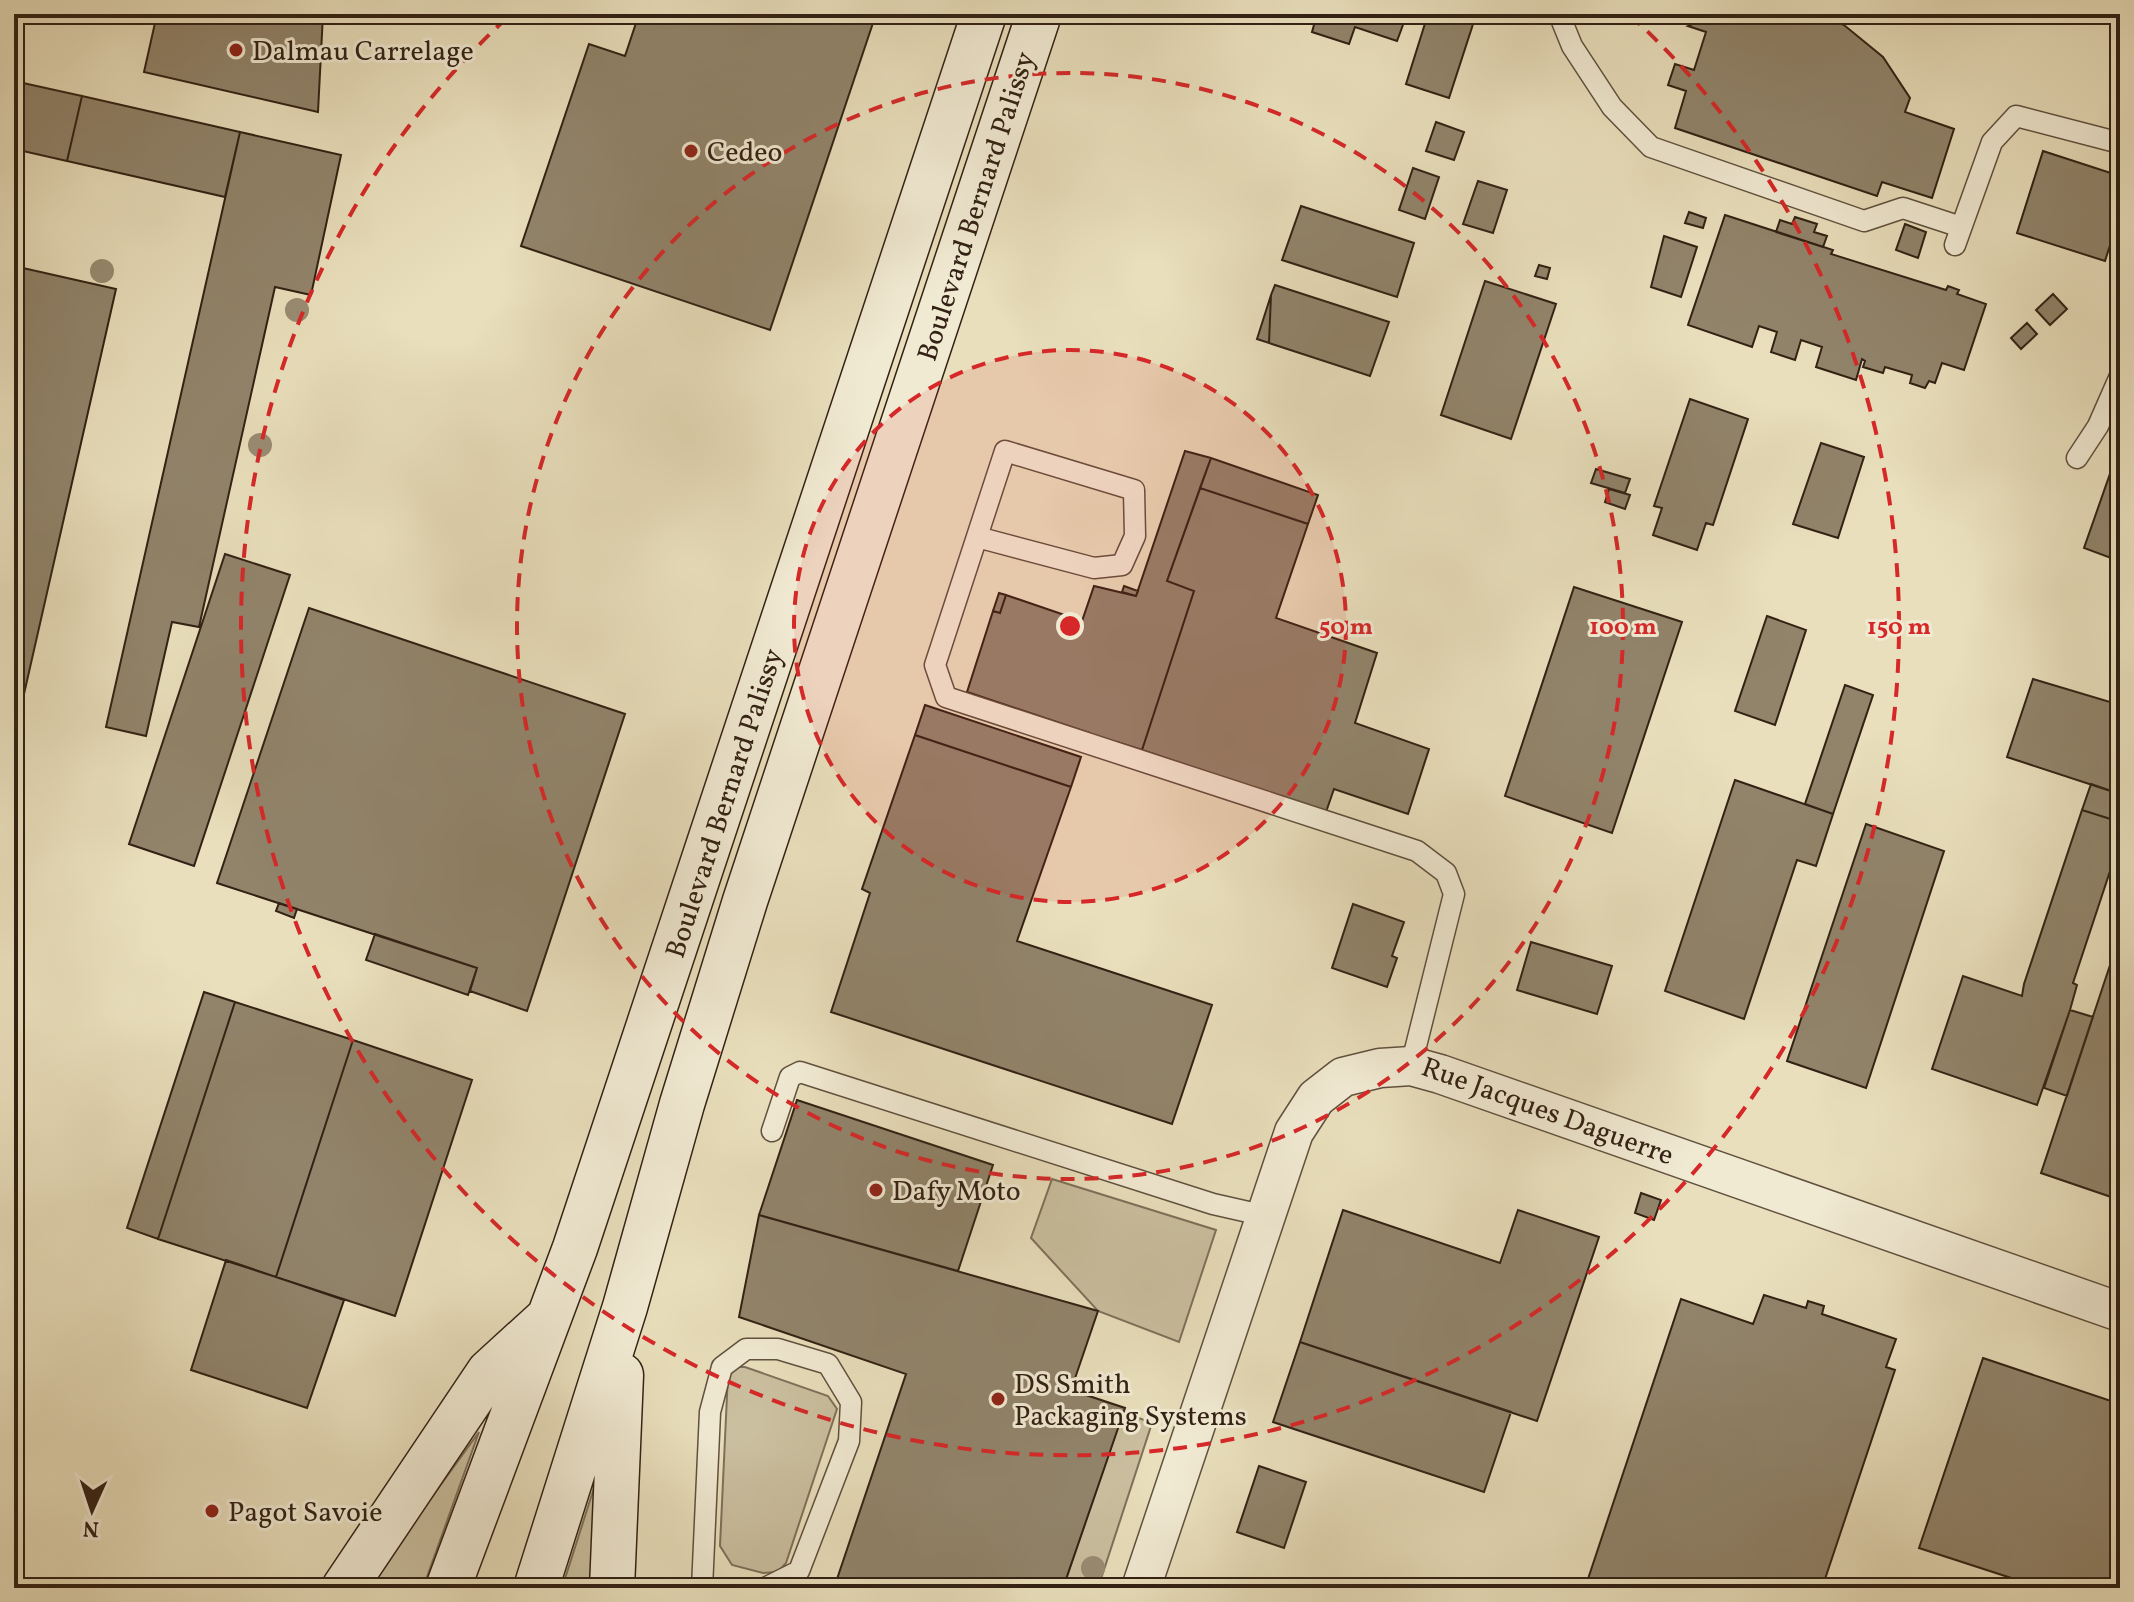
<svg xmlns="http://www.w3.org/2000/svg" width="2134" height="1602" viewBox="0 0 2134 1602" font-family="Vollkorn,serif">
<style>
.green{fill:#cabf9f;stroke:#7e705a;stroke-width:2}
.building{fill:#91846b;stroke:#322114;stroke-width:2}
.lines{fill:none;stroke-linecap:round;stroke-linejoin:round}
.lane-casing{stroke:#60503e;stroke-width:23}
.street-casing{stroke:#60503e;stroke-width:41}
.secondary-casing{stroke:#322114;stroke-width:47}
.lane{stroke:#f1ead3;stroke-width:20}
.street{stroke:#f1ead3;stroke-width:38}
.secondary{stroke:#f1ead3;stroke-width:44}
.tree{fill:#998c73}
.ring{fill:none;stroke:#d62828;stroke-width:4;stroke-dasharray:14 10}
.poi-dot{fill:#8f2418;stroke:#f1ead3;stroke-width:3}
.labels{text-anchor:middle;stroke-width:6;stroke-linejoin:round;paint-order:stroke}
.poi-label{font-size:28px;fill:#322114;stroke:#f1ead3;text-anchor:start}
.street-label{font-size:28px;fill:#322114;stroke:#f1ead3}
.centre{fill:#d62828;stroke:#f1ead3;stroke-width:4}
.ring-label{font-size:24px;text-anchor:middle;font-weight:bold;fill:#d62828;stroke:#f1ead3;stroke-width:6;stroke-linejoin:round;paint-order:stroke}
</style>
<rect width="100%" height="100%" fill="#e9dfbc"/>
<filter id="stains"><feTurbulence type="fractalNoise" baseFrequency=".0025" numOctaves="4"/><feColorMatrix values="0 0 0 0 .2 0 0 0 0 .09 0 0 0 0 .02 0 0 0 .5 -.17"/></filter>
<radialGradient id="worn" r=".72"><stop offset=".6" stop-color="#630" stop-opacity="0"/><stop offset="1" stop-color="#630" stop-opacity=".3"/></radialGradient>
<path class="green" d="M1052 1179 1216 1230 1179 1342 1098 1311 1031 1238Z
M736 1367H745L828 1396 837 1409 786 1563 778 1572 763 1573 732 1565 720 1546 728 1374Z
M1123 1412 1152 1423 1098 1588H1063Z
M479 1432 423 1588H366Z
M601 1466 596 1588H562Z"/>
<path class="building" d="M157 14H323L318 112 144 72Z
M639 14H876L770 330 521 246 589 44 625 56Z
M1317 14H1407L1397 41 1355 27 1349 44 1312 32Z
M1428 14H1464L1475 18 1449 98 1406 84Z
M1715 14H1818L1844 25 1883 57 1910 98 1905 112 1954 129 1932 198 1882 182 1877 196 1675 128 1686 91 1668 85 1675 64 1694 70 1706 32 1688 26Z
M14 81 82 96 67 161 14 149Z
M82 96 240 132 225 197 67 161Z
M1436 122 1464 132 1454 160 1426 151Z
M240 132 341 155 311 295 275 287 199 627 172 622 146 736 106 727Z
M2043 151 2120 176V214L2105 261 2017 233Z
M1413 168 1439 177 1425 219 1399 210Z
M1478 181 1507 190 1493 233 1463 224Z
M1301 206 1414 243 1397 297 1282 260Z
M1689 212 1706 218 1703 228 1685 223Z
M1725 215 1833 250 1831 254 1946 290 1948 286 1959 290 1957 294 1986 304 1964 370 1942 363 1935 383 1929 381 1925 388 1910 383 1912 375 1885 367 1883 373 1863 367 1865 361 1862 359 1856 380 1816 367 1822 347 1801 340 1795 360 1771 352 1777 332 1759 326 1752 347 1688 325Z
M1795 217 1817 224 1814 232 1827 236 1823 247 1776 232 1780 220 1792 224Z
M1905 224 1926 232 1918 258 1896 250Z
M1664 236 1697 247 1681 297 1651 287Z
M1539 265 1550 268 1547 279 1535 276Z
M14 266 116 289 14 738Z
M1485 281 1556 304 1511 439 1441 415Z
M1275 285 1389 322 1370 376 1269 343 1271 295Z
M2053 294 2067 309 2050 325 2036 310Z
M1271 295 1269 343 1257 339Z
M2027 323 2037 334 2021 349 2011 338Z
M1690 399 1748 419 1713 525 1706 523 1697 550 1653 535 1662 508 1654 506Z
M2120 442V470L2112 468Z
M1821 443 1864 457 1838 538 1793 524Z
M1185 451 1211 458 1167 581 1194 591 1142 750 1117 742 1114 750 1087 741 1090 733 967 692 993 611 1000 613 1006 595 1082 621 1094 586 1136 596Z
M1211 458 1318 495 1308 524 1200 488Z
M2112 468 2120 470V487L2111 512 2120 514V532L2111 558 2084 548Z
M1596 469 1630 479 1625 493 1591 483Z
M1200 488 1308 524 1276 618 1377 653 1355 723 1429 749 1408 814 1334 789 1326 812 1142 750 1194 591 1167 581Z
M1609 489 1630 495 1625 509 1605 502Z
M225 554 290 575 194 866 129 844Z
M1124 586 1138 591 1136 596 1122 592Z
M1574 587 1682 622 1612 833 1505 796Z
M999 593 1006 595 1000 613 993 611Z
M309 608 625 714 527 1011 470 991 477 968 217 883Z
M1767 616 1806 630 1775 725 1735 711Z
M2033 679 2120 705V794L2007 757Z
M1845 685 1873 695 1833 814 1805 804Z
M925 705 1081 757 1071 787 915 735Z
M915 735 1071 787 1017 941 1212 1005 1172 1124 831 1012 870 893 862 889Z
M1735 780 1833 814 1816 866 1797 860 1744 1019 1665 991Z
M2091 784 2120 794V822L2082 810Z
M2082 810 2120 822V841L2073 983 2077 985 2070 1010 2037 1105 1932 1069 1963 976 2022 996 2024 984Z
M1866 824 1944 851 1866 1088 1787 1061Z
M279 903 297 909 294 918 276 911Z
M1353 904 1404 922 1392 956 1397 958 1387 987 1332 968Z
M375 934 477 968 468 995 366 960Z
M2120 935V1200L2041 1173Z
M1531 942 1612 966 1597 1014 1517 990Z
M204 992 235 1002 158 1239 127 1228Z
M235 1002 353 1040 276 1277 158 1239Z
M2070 1010 2093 1017 2067 1096 2044 1088Z
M353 1040 472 1080 395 1316 276 1277Z
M797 1100 993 1165 958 1271 759 1215Z
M1641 1193 1661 1200 1654 1220 1635 1213Z
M1343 1210 1500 1263 1518 1210 1599 1237 1537 1421 1300 1342Z
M759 1215 1098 1311 1071 1390 1125 1408 1063 1588H834L906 1374 739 1317Z
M226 1260 344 1300 307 1408 191 1370Z
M1764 1295 1806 1308 1808 1301 1824 1306 1822 1314 1896 1339 1886 1367 1895 1370 1822 1588H1585L1681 1299 1753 1324Z
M1300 1342 1511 1412 1484 1492 1273 1422Z
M1983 1358 2120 1404V1588H2042L1919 1548Z
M1259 1466 1306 1482 1284 1548 1237 1532Z"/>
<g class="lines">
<g class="lane-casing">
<path id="lane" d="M1559 14 1572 46 1612 107 1651 147 1864 221 1903 208 1961 227
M1955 245 1992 142 2016 116 2120 143
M2077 458 2098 426 2120 376
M977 537 1094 568 1122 565 1135 536 1134 490 1005 451 935 665 946 697 1417 851 1446 873 1454 894 1411 1066
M772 1131 790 1077 800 1072 1213 1204 1266 1216
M702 1588 710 1412 722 1367 746 1349H778L828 1364 851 1402 849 1441 799 1571 765 1588"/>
</g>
<g class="street-casing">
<path id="street" d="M1141 1588 1294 1132 1316 1098 1343 1077 1380 1068 1411 1066 1440 1074 2120 1312"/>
</g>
<g class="secondary-casing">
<path id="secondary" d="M344 1588 489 1372 545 1321
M448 1588 575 1248 984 14
M536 1588 625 1307 682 1104 745 901 1039 14
M612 1588 621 1375"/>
</g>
<use href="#lane" class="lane"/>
<use href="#street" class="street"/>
<use href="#secondary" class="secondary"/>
</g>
<g class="tree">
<circle cx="102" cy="271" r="12"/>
<circle cx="297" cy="310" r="12"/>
<circle cx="260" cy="445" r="12"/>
<circle cx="1093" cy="1568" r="12"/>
</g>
<circle cx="1070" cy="626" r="276" fill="#d62828" fill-opacity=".12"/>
<g class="ring">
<circle cx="1070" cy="626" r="276"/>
<circle cx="1070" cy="626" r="553"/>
<path d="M1630 15A829 829 0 1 1 510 15"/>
</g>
<g class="poi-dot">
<circle cx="236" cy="50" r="8"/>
<circle cx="691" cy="151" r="8"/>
<circle cx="876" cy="1190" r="8"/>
<circle cx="998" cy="1399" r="8"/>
<circle cx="212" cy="1511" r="8"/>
</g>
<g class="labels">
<g class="poi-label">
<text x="252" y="60">Dalmau Carrelage</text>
<text x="707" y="161">Cedeo</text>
<text x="892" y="1200">Dafy Moto</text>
<text x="1014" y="1393">DS Smith<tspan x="1014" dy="32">Packaging Systems</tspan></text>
<text x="228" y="1521">Pagot Savoie</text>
</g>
<g class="street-label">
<text transform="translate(975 206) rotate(-72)" y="10">Boulevard Bernard Palissy</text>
<text transform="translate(723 803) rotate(-72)" y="10">Boulevard Bernard Palissy</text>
<text transform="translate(1548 1110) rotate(20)" y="10">Rue Jacques Daguerre</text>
</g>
</g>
<circle cx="1070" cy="626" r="12" class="centre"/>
<g class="ring-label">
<text x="1346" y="634">50 m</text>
<text x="1623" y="634">100 m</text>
<text x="1899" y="634">150 m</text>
</g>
<rect width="2134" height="1602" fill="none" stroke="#e9dfbc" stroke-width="48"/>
<rect x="16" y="16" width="2102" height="1570" fill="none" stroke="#322114" stroke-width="4"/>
<rect x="24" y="24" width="2086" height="1554" fill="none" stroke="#322114" stroke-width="2"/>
<g transform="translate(92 1510) rotate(183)" stroke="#f1ead3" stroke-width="6" paint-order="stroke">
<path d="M0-6L14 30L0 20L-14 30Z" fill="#322114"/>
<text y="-12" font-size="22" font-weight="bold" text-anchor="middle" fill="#322114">N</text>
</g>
<rect width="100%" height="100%" filter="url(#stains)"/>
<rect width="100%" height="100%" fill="url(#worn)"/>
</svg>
